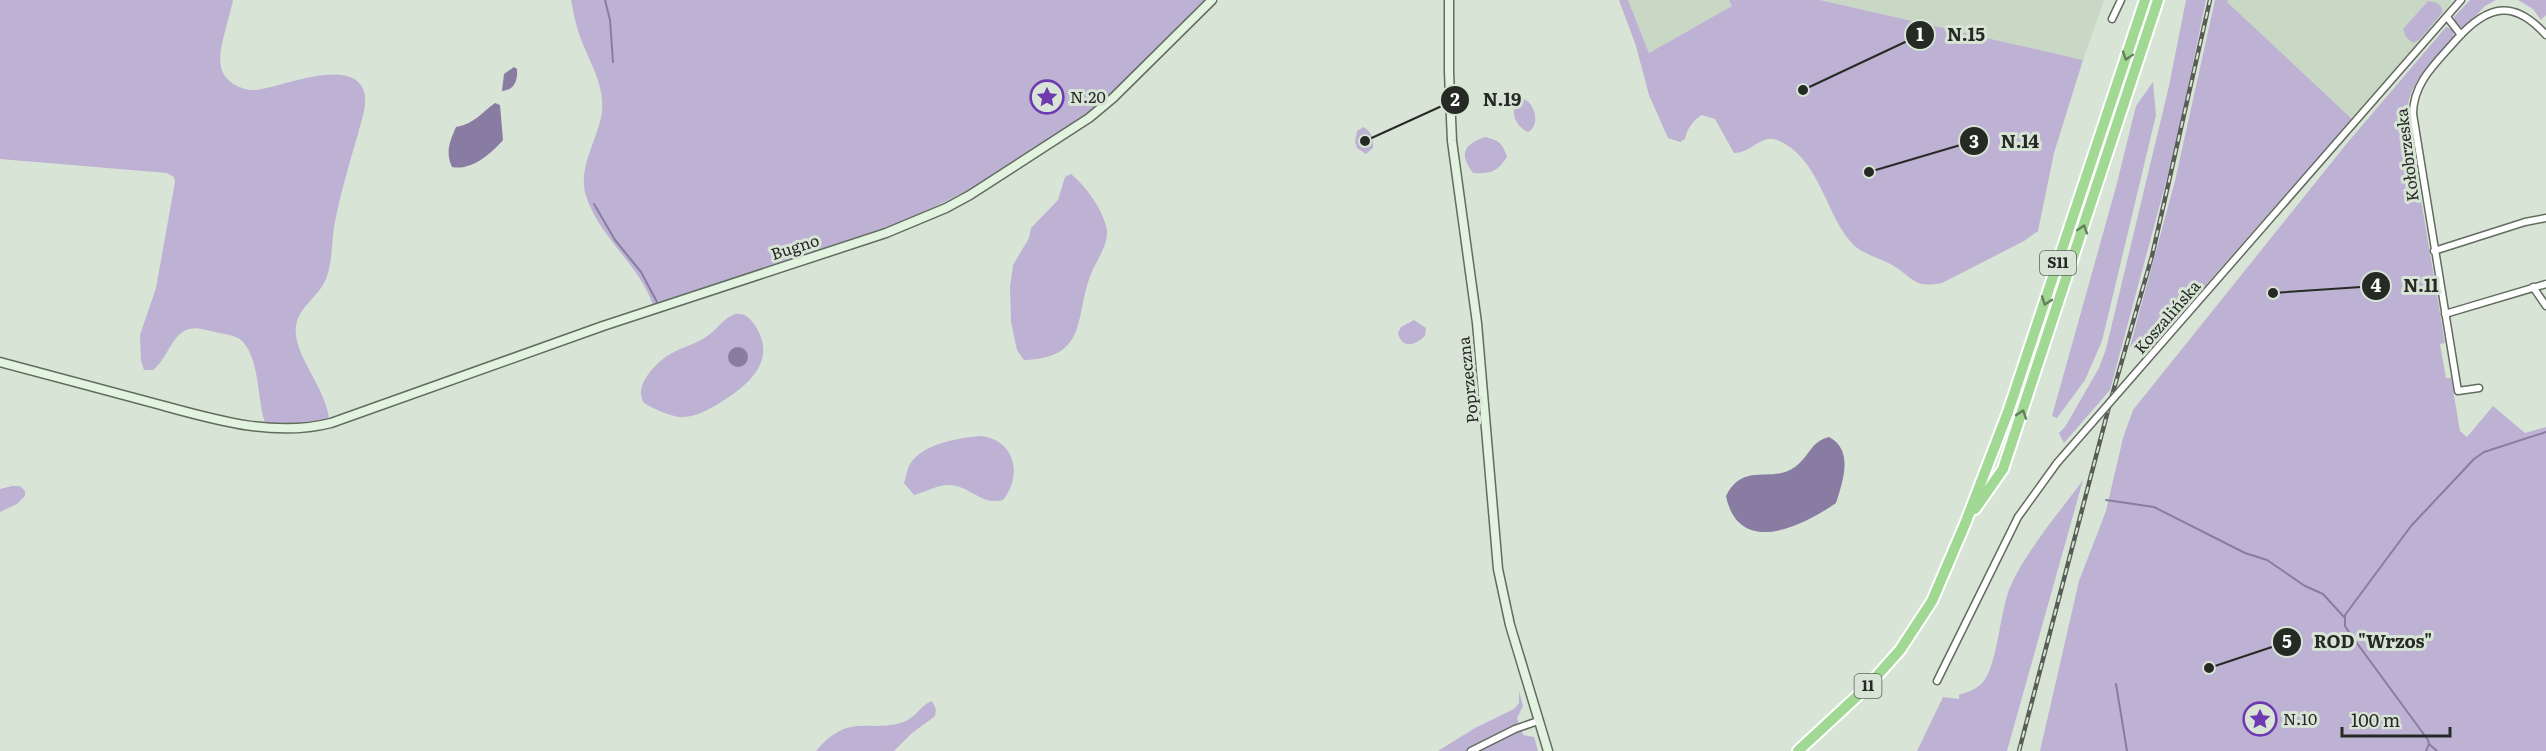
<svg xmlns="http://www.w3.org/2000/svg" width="2546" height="751" viewBox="0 0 2546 751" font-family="Literata,serif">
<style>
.built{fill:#c9d8c5}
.green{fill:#bdb2d4}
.water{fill:#887ca2}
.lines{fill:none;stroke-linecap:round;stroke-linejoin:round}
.stream{stroke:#887ca2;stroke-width:2}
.street-casing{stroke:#626c5f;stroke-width:9}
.secondary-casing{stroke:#626c5f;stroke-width:11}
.highway-casing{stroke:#fff;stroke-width:14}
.street{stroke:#fff;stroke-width:6}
.secondary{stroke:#e2f3df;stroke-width:8}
.highway{stroke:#a0d894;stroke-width:10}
.rail-casing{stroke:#575d55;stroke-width:4.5}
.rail{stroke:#d8e4d5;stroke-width:2;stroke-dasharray:7;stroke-linecap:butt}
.street-bridge-casing{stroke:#626c5f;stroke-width:9;stroke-linecap:butt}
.street-bridge{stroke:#fff;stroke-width:6}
.oneway{stroke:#63815c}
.labels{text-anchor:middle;stroke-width:6;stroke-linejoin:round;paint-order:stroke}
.shield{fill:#d8e4d5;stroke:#5b625a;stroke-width:1.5}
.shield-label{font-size:15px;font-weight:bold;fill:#262a25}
.poi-label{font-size:16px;fill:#262a25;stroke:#d8e4d5;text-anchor:start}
.street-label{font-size:16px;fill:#262a25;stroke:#d8e4d5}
.leader{fill:none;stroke:#262a25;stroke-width:2}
.callout-dot{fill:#262a25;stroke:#d8e4d5;stroke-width:2}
.mark-label{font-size:18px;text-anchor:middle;font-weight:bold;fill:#fff}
.callout-label{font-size:18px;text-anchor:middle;font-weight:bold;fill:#262a25;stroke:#d8e4d5;stroke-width:6;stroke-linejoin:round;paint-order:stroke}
</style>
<rect width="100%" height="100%" fill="#d8e4d5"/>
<path class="built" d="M1628 0H1743L1649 53Z
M1820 0H2104L2083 60Z
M2228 0H2452L2440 19 2352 119 2226 2Z"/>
<path class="green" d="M0 0H233C230 17 217 51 221 67 224 82 242 91 256 90 280 88 349 57 363 89 369 102 361 121 358 134 349 165 340 195 334 227 332 243 332 261 327 276 321 296 299 305 296 326 292 354 326 387 329 419L287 425 265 423C257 400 260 357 241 340 235 335 223 334 215 332 206 330 193 325 184 331 170 340 166 360 153 370H144L141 361 140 335 156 288 175 182 174 177 167 173 0 159Z
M571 0H1206C1174 32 1143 68 1108 97 1045 150 961 199 884 228L653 305C639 264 599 237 586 196 577 167 599 138 602 111 605 81 584 54 577 27 574 18 573 9 571 0Z
M1619 0H1628L1649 53 1732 6 1729 0H1820L2083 60 2054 153 2038 231 2024 241 1942 283C1917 288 1915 281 1897 268 1881 257 1862 256 1849 240 1825 210 1817 155 1777 140 1761 134 1750 154 1734 153L1715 119 1702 115C1693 120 1687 129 1685 139L1680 142 1668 138 1649 95 1636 46Z
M2186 0H2206L2177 141 2110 390 2064 443 2059 433 2065 427 2099 368 2106 349 2169 86Z
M2215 0H2228L2227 2 2352 119 2146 353 2130 347 2175 181Z
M2470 0H2496L2485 6 2464 28C2458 27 2454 23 2454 17Z
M2518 0H2546V17L2545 15 2541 20 2533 9Z
M2428 1 2437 3 2442 8V13L2419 40 2413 43 2406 37 2403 29Z
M2446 27 2453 30 2454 38C2433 61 2407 82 2407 116L2445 343 2440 344 2446 378H2451L2460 431 2467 437 2493 406 2525 433 2546 427V751H2040L2079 581 2106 511 2123 438 2133 410 2348 142Z
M2153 82 2156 115 2102 341 2085 380 2057 418 2052 416 2116 187 2136 106Z
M1521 98C1534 101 1542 124 1528 132 1514 126 1508 107 1521 98Z
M1363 127C1372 131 1373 139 1373 148L1366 154 1357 148 1355 142 1357 131Z
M1485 137C1498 140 1503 143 1507 157 1497 172 1491 174 1473 173 1459 154 1463 145 1485 137Z
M1071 174C1085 185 1105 212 1107 231 1108 246 1096 261 1091 274 1074 317 1089 358 1024 360L1017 350 1011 322 1010 287 1013 265 1029 238 1031 228 1058 200 1065 177Z
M735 314C744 313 749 317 754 324 780 361 746 387 718 404 706 411 693 418 679 417 667 415 654 409 644 403 633 387 654 365 667 356 679 348 694 345 706 337 717 330 722 319 735 314Z
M1414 320 1426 328 1425 336C1414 346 1402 349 1398 333L1401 327Z
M981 436C1015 440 1023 475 1003 500 982 506 970 486 950 485 938 484 926 492 914 495L904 483C906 477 907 469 910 464 924 443 958 438 981 436Z
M2083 480 2007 751H1917L1943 697 1959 699V695C1968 692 1977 689 1983 682 1997 666 2000 613 2009 590 2022 556 2061 510 2083 480Z
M12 486H20L25 491V496L17 504 0 512V489Z
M1519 691 1523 706 1517 718 1523 735 1534 737 1538 751H1438L1475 728 1514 709 1519 703Z
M932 701 936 709 935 716 911 734 894 751H816C851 710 869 735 906 721 917 716 921 705 932 701Z"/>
<path class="water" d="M514 67 517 69C518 81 514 90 502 91L504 74Z
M495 103 500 105 503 140C491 154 471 171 452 167 445 152 450 141 456 127 474 124 481 113 495 103Z
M728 357a10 10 0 1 1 20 0a10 10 0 1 1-20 0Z
M1829 437C1854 450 1843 481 1836 503 1803 526 1739 558 1726 496 1743 461 1772 484 1795 467 1809 457 1811 441 1829 437Z"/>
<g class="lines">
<path class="stream" d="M605 0 610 20 613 62
M594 204 615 240 641 272 657 302
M2106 500 2154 507 2245 553 2267 560 2305 586 2323 594 2344 617
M2116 684 2127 751
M2429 744 2437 751
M2426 751 2429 744 2428 740 2351 635 2345 626V615L2411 526 2474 459 2484 452 2546 432"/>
<g class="street-casing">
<path id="street" d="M2447 17 2461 35
M2112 19 2121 0
M2434 251 2525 222 2546 218
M2533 287 2546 306
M2445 314 2546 284
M2146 361 2461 0
M2479 388 2458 391 2413 114C2413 82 2437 62 2456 40 2489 3 2515 0 2546 35
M1937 681 2018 517 2057 463
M1471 751 1515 729 1538 721"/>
</g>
<g class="secondary-casing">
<path id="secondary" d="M1449 0V72L1452 141 1477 323 1498 569 1510 625 1548 751
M0 362C47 375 95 387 142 400 203 416 268 439 331 423L603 326 886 233 946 208 970 195 1089 118 1113 98 1212 0"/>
</g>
<g class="highway-casing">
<path id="highway" d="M1975 509 2003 469 2158 0
M1798 751 1867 687 1900 650 1932 601 1965 524 2008 412 2145 0"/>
</g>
<use href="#street" class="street"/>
<use href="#secondary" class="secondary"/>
<use href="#highway" class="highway"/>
<g class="rail-casing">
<path id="rail" d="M2019 751 2111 399 2152 256 2210 0"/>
</g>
<use href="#rail" class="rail"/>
<g class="street-bridge-casing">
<path id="street-bridge" d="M2057 463 2146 361"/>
</g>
<use href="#street-bridge" class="street-bridge"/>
</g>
<defs><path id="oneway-chevron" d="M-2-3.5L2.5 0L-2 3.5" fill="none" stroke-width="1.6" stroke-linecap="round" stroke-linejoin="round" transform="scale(1.5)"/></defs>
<g class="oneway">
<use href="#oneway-chevron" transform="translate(2127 56) rotate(108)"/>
<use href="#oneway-chevron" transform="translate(2083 229) rotate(-72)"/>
<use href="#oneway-chevron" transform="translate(2046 301) rotate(109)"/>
<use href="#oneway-chevron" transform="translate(2022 414) rotate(-71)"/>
</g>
<defs>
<g id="sight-ring" transform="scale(1.725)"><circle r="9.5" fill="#d8e4d5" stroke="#6e3ab0" stroke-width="1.5"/><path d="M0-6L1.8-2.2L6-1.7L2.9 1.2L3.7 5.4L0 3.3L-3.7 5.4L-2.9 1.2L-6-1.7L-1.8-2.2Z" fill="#6e3ab0"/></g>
</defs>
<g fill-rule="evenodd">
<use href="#sight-ring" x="1047" y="97"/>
<use href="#sight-ring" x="2260" y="719"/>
</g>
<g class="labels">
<g class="shield">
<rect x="2040" y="251" width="36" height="24" rx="4.5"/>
<rect x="1854.5" y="674" width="27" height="24" rx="4.5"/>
</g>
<g class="shield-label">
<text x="2058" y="268">S11</text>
<text x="1868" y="691">11</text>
</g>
<g class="poi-label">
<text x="1070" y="103">N.20</text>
<text x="2283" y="725">N.10</text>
</g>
<g class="street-label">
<text transform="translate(2407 155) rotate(-97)" y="6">Kołobrzeska</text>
<text transform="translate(795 247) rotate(-18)" y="6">Bugno</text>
<text transform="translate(2167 317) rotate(-49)" y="6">Koszalińska</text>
<text transform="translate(1468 380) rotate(-96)" y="6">Poprzeczna</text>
</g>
</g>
<path class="leader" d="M1803 90L1920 35M1365 141L1455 100M1869 172L1974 141M2273 293L2376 286M2209 668L2287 642"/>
<g class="callout-dot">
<circle cx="1803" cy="90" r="6"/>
<circle cx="1365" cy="141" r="6"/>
<circle cx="1869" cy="172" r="6"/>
<circle cx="2273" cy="293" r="6"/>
<circle cx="2209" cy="668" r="6"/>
<circle cx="1920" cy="35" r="15"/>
<circle cx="1455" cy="100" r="15"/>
<circle cx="1974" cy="141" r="15"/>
<circle cx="2376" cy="286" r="15"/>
<circle cx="2287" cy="642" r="15"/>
</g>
<g class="mark-label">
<text x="1920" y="41">1</text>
<text x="1455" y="106">2</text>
<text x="1974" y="148">3</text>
<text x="2376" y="292">4</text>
<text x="2287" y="648">5</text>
</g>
<g class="callout-label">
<text x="1966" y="41">N.15</text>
<text x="1502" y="106">N.19</text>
<text x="2020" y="148">N.14</text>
<text x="2421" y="292">N.11</text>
<text x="2373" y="648">ROD "Wrzos"</text>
</g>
<path d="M2342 727v9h108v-9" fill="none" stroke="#262a25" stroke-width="3"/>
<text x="2351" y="727" font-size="18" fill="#262a25" stroke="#d8e4d5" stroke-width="4.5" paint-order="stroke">100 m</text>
</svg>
